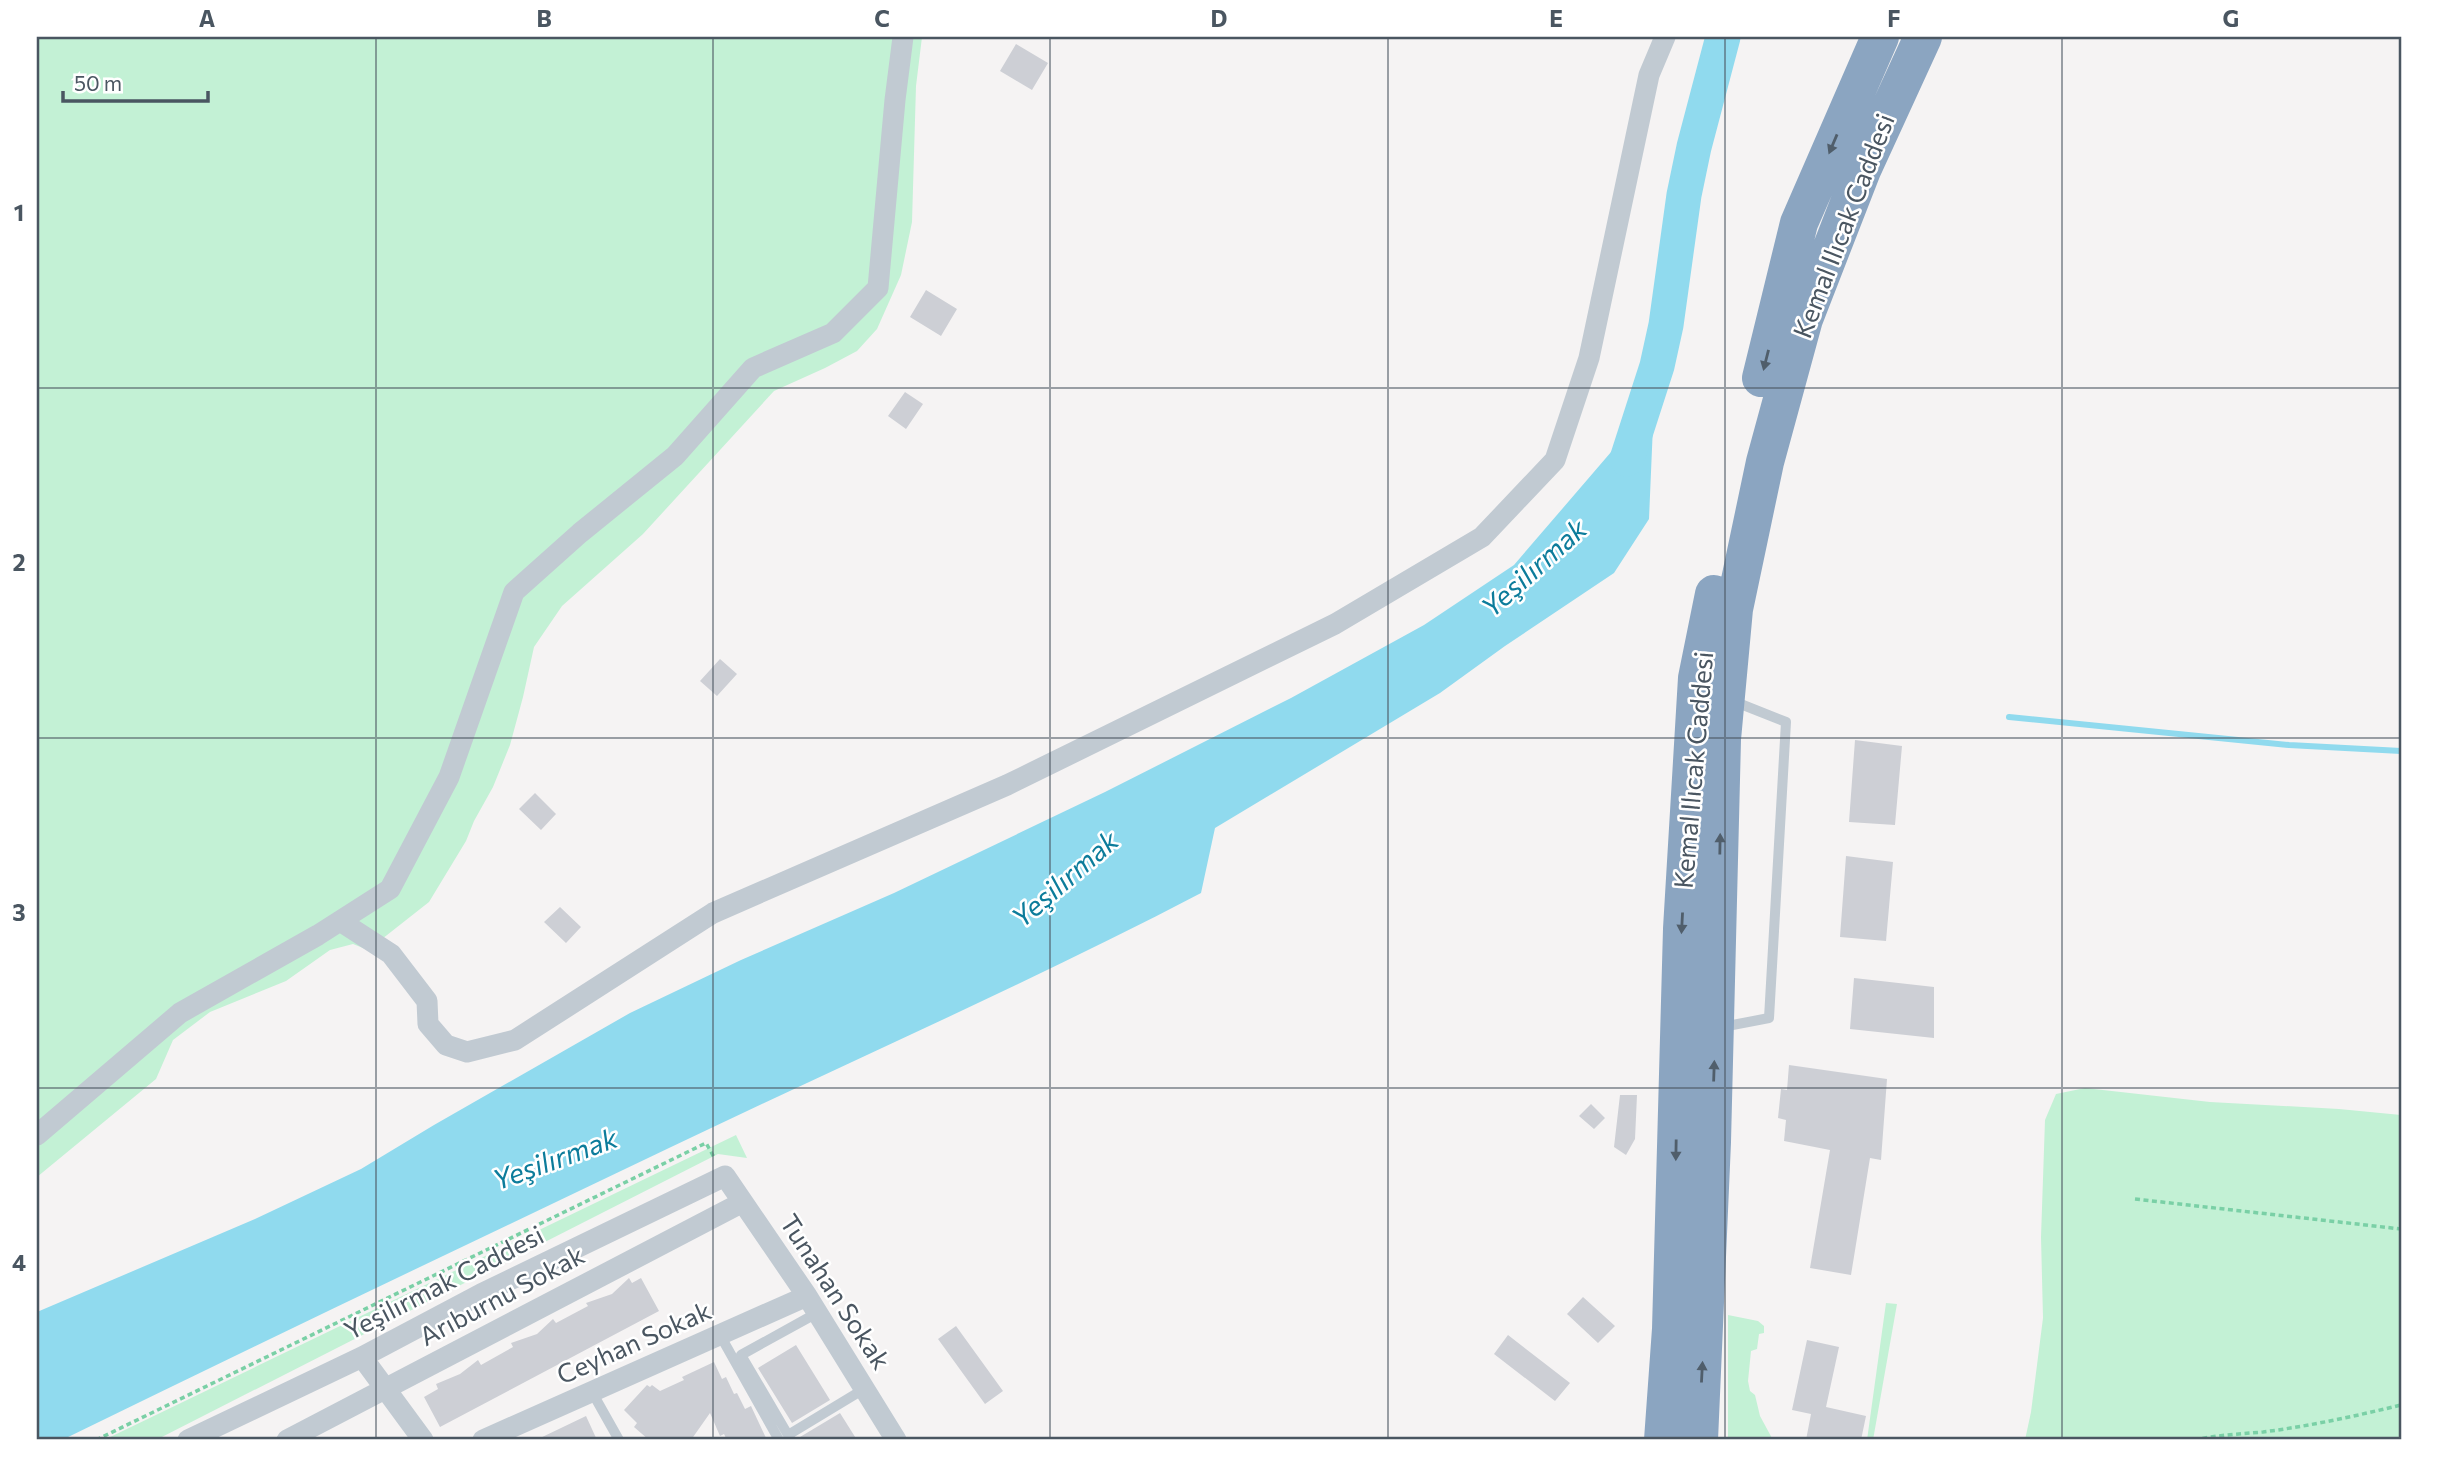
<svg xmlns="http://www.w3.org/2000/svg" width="2438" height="1477" viewBox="0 0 2438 1477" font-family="Commissioner,sans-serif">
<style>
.green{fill:#c3f1d5}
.water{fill:#90daee}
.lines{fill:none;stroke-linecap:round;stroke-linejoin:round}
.stream{stroke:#90daee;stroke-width:6}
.river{stroke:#90daee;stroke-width:35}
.building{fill:#cdcfd5}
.path{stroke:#7ad0a6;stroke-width:3.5;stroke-dasharray:5 3.5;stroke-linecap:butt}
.lane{stroke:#c1cad2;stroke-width:10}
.street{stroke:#c1cad2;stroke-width:21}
.highway{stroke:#8ba5c1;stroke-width:38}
.oneway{fill:#505e6b}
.grid{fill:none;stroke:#4a5661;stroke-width:2;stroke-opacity:0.55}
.labels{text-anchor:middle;stroke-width:5;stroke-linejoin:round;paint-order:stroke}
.street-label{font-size:26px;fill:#4a5661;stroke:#fff}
.water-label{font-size:28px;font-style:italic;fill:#0c7c9b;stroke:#fff}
.neatline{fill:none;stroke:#4a5661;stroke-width:2.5}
.grid-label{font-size:23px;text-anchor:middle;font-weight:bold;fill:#4a5661}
</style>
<rect width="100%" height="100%" fill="#f5f3f3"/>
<path class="green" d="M37 37H922L916 86 912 222 901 275 877 329 857 351 825 368 774 391 643 534 562 606 534 647 523 697 510 745 493 787 474 821 466 841 429 902 368 950 353 944 330 950 286 981 210 1012 173 1040 156 1079 37 1177Z
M2085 1088 2210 1102 2339 1109 2401 1115V1440H2025L2031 1412 2043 1318 2041 1237 2045 1120 2056 1094Z
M736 1135 747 1158 718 1154 156 1440H104Z
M1886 1303 1897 1304 1873 1440H1867Z
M1728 1315 1758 1321 1764 1326V1333L1759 1334 1757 1349 1751 1351 1748 1381 1750 1391 1755 1395 1760 1416 1773 1440H1728Z"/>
<path class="water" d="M1654 402 1649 519 1614 573 1505 646 1440 693 1215 828 1201 893C1027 984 846 1063 669 1148 466 1245 264 1341 62 1440H37V1312L255 1219 361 1169 434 1125 630 1013 741 960 894 893 1105 792 1291 698 1424 625 1514 565Z"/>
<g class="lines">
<path class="stream" d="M2009 717 2289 745 2401 751"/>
<path class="river" d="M1627 459 1657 366 1666 325 1684 195 1694 147 1723 37"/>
</g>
<path class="building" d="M1016 44 1048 63 1032 90 1000 71Z
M926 290 957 309 941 336 910 317Z
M905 392 923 404 906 429 888 416Z
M720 659 737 674 717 696 700 681Z
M1855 740 1902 746 1895 825 1849 822Z
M535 793 556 814 541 830 519 809Z
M1846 856 1893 862 1886 941 1840 937Z
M560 907 581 927 566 943 544 922Z
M1854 978 1934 987V1038L1850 1029Z
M1789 1065 1887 1079 1881 1160 1870 1158 1851 1275 1810 1268 1830 1150 1784 1141 1786 1120 1778 1118 1781 1089 1787 1090Z
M1620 1095H1637L1635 1139 1626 1155 1614 1147Z
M1591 1104 1605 1118 1594 1129 1579 1116Z
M629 1278 632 1283 641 1278 659 1311 440 1427 424 1397 438 1389 436 1384 460 1374 478 1360 481 1365 513 1347 511 1343 537 1334 553 1319 556 1323 588 1306 586 1303 612 1294Z
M1583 1297 1615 1326 1598 1343 1567 1314Z
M956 1326 1003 1391 985 1404 938 1339Z
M1508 1335 1570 1383 1555 1401 1494 1354Z
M1807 1340 1839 1347 1826 1407 1866 1416 1861 1440H1806L1811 1414 1792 1410Z
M796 1345 830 1400 792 1423 758 1368Z
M714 1362 722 1379 726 1377 734 1394 737 1393 745 1409 751 1406 767 1440H727L724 1434 720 1436 710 1413 691 1440H649L634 1427 637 1423 624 1410 647 1385 650 1387 652 1385 660 1391 684 1380 682 1377Z
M840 1413 857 1440H802L800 1437Z
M586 1416 597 1440H536Z"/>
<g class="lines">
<path class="path" d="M2135 1199 2401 1229
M96 1440 706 1143 715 1159
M2194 1440C2217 1435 2240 1434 2263 1432 2310 1426 2356 1416 2401 1405"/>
<path class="lane" d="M1722 1027 1769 1018 1786 722 1733 701
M720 1335 779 1440
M592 1392 619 1440
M788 1435 741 1355 817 1313
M791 1440 788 1435 864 1389"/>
<path class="street" d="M340 921 391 954 427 1001 428 1024 446 1045 467 1052 515 1040 713 913 1007 785 1335 624 1482 537 1555 460 1589 358 1649 75 1665 37
M37 1135 180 1013 318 935 390 889 449 777 514 592 580 533 675 456 753 368 833 333 878 288 895 100 903 37
M362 1357 423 1440
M188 1440 362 1357 481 1294 725 1176 807 1296 896 1440
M287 1440 743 1202
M483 1440 807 1296"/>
<path class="highway" d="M1761 378 1799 223 1880 37
M1663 1440 1671 1329 1682 929 1697 678 1714 594
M1699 1440 1712 1142 1722 739 1734 609 1765 462 1804 319 1862 170 1923 37"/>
</g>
<defs><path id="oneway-solid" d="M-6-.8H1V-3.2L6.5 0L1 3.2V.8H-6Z" transform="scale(1.75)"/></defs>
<g class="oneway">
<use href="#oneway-solid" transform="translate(1833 144) rotate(113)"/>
<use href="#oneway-solid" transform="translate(1766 360) rotate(104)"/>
<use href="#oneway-solid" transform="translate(1720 844) rotate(-89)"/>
<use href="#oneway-solid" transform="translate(1682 923) rotate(93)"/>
<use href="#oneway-solid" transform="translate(1714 1071) rotate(-88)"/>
<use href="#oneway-solid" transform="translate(1676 1150) rotate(91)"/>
<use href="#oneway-solid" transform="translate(1702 1372) rotate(-87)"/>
</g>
<path class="grid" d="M376 37V1440M713 37V1440M1050 37V1440M1388 37V1440M1725 37V1440M2062 37V1440M37 388H2401M37 738H2401M37 1088H2401"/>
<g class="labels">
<g class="street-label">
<text transform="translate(1844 226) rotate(-69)" y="9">Kemal Ilıcak Caddesi</text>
<text transform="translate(1694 770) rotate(-85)" y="9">Kemal Ilıcak Caddesi</text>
<text transform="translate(444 1283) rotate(-27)" y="9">Yeşilırmak Caddesi</text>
<text transform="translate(835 1292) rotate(57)" y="9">Tunahan Sokak</text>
<text transform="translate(502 1296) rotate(-28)" y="9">Arıburnu Sokak</text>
<text transform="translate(634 1343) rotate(-24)" y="9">Ceyhan Sokak</text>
</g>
<g class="water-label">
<text transform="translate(1534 568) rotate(-42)" y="10">Yeşilırmak</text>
<text transform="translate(1065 879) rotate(-41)" y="10">Yeşilırmak</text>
<text transform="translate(555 1159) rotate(-20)" y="10">Yeşilırmak</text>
</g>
</g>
<rect width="2438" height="1477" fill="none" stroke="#ffffff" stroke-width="77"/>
<path d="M63 91v10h145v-10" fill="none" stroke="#4a5661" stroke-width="3.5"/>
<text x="74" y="91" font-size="21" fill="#4a5661" stroke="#ffffff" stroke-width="5" paint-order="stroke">50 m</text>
<rect x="38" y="38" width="2362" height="1400" class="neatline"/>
<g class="grid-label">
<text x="207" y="27">A</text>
<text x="544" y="27">B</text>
<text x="882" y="27">C</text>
<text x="1219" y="27">D</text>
<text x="1556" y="27">E</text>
<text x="1894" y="27">F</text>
<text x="2231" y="27">G</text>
<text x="19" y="221">1</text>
<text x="19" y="571">2</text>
<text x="19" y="921">3</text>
<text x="19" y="1271">4</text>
</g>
</svg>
